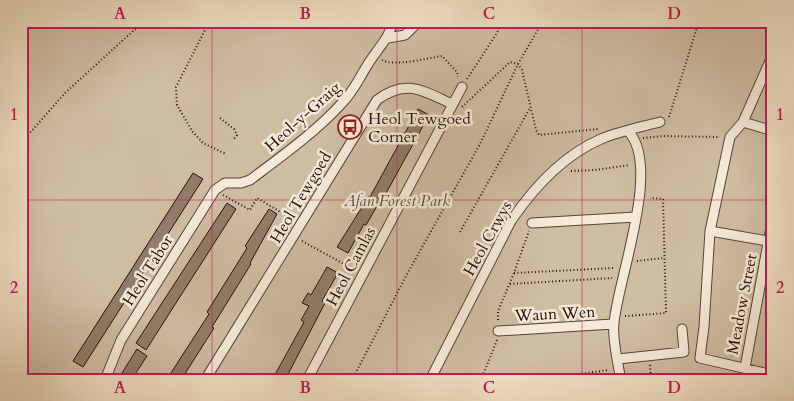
<svg xmlns="http://www.w3.org/2000/svg" width="794" height="401" viewBox="0 0 794 401" font-family="Cardo,serif">
<style>
.green{fill:#cebca3;stroke:#7a6655}
.building{fill:#907c69;stroke:#271007}
.lines{fill:none;stroke-linecap:round;stroke-linejoin:round}
.street-casing{stroke:#594436;stroke-width:11}
.path{stroke:#271007;stroke-width:2;stroke-dasharray:1 2.5;stroke-linecap:butt}
.street{stroke:#f5ead8;stroke-width:9}
.grid{fill:none;stroke:#c2185b;stroke-width:1;stroke-opacity:0.55}
.labels{text-anchor:middle;stroke-width:5;stroke-linejoin:round;paint-order:stroke}
.street-label{font-size:16px;fill:#271007;stroke:#f5ead8}
.poi-label{font-size:16px;fill:#271007;stroke:#f5ead8;text-anchor:start}
.park-label{font-size:16px;font-style:italic;fill:#614c3e;stroke:#f5ead8}
.neatline{fill:none;stroke:#c2185b;stroke-width:2}
.grid-label{font-size:16px;text-anchor:middle;font-weight:bold;fill:#c2185b}
</style>
<rect width="100%" height="100%" fill="#f0dfc3"/>
<filter id="stains"><feTurbulence type="fractalNoise" baseFrequency=".004" numOctaves="4"/><feColorMatrix values="0 0 0 0 .2 0 0 0 0 .09 0 0 0 0 .02 0 0 0 .5 -.17"/></filter>
<radialGradient id="worn" r=".72"><stop offset=".6" stop-color="#630" stop-opacity="0"/><stop offset="1" stop-color="#630" stop-opacity=".3"/></radialGradient>
<path class="green" d="M21 21H773V380H21Z"/>
<path class="building" d="M418 109 429 115 384 197 383 196 366 225 364 224 348 253 337 247 369 196 370 197Z
M193 173 203 179 83 367 73 361Z
M227 203 236 209 146 350 136 343Z
M269 209 277 214 250 263 251 264 212 327 214 328 181 380H174L169 376 209 314 207 312 247 248 245 246Z
M327 267 338 273 322 301 325 303 285 380H272L304 322 301 320 309 306 302 303 308 293 311 295Z
M137 349 147 356 132 379 122 373Z"/>
<g class="lines">
<g class="street-casing">
<path id="street" d="M388 38 405 35 419 21
M773 54 743 122 730 137 710 231 704 327 700 358 773 375
M743 122 773 131
M532 223 636 217
M710 231 773 242
M498 331 613 324
M618 359 684 352 682 329
M745 368 773 216
M105 380 121 340 215 190 225 183H241L250 180C282 156 317 131 343 102 357 87 363 69 375 54 383 42 389 37 393 21
M205 380 377 100C406 78 423 91 452 104
M307 380 462 87
M430 380 511 221C534 187 564 155 601 139 620 131 641 127 660 122
M621 380C618 365 612 337 614 323 618 278 662 166 628 131"/>
</g>
<path class="path" d="M207 21 208 24 176 87 177 105 192 131 203 143 226 154
M382 60C394 67 428 58 442 56L457 72 458 77
M467 79 497 33 502 21
M462 107 510 62 518 64 522 70 536 130 539 135 598 129
M669 117 699 21
M220 118 234 129 237 135 233 140
M643 138 663 136 720 137
M21 143 65 93 144 21
M571 171 595 170 630 165
M223 195 250 210 257 198 292 219
M460 232 530 108
M302 241 355 270
M637 261 664 258
M514 273 614 268
M510 284 612 278
M625 316 666 313 663 199 650 198
M498 320V311L514 273 529 231
M650 365 651 380
M352 380 406 276 480 144 518 64 543 21
M481 380 497 340
M533 380 609 370"/>
<use href="#street" class="street"/>
</g>
<path class="grid" d="M212 21V380M397 21V380M582 21V380M21 200H773"/>
<defs>
<g id="bus-ring" transform="scale(1.25)"><circle r="9.5" fill="#f5ead8" stroke="#8f2418" stroke-width="1.5"/><path d="M-5-6H5V4H4V6H2V4H-2V6H-4V4H-5ZM-3.5-4V0h7V-4ZM-3.5 1.2v1.5H-2V1.2ZM2 1.2v1.5H3.5V1.2Z" fill="#8f2418"/></g>
</defs>
<g fill-rule="evenodd">
<use href="#bus-ring" x="350" y="127"/>
</g>
<g class="labels">
<g class="street-label">
<text transform="translate(302 116) rotate(-42)" y="6">Heol-y-Graig</text>
<text transform="translate(300 197) rotate(-59)" y="6">Heol Tewgoed</text>
<text transform="translate(487 238) rotate(-61)" y="6">Heol Crwys</text>
<text transform="translate(350 266) rotate(-62)" y="6">Heol Camlas</text>
<text transform="translate(147 270) rotate(-58)" y="6">Heol Tabor</text>
<text transform="translate(741 304) rotate(-79)" y="6">Meadow Street</text>
<text transform="translate(555 313) rotate(-3)" y="6">Waun Wen</text>
</g>
<g class="poi-label">
<text x="368" y="124">Heol Tewgoed<tspan x="368" dy="18">Corner</tspan></text>
</g>
<g class="park-label">
<text x="397" y="206">Afan Forest Park</text>
</g>
</g>
<rect width="794" height="401" fill="none" stroke="#f0dfc3" stroke-width="55"/>
<rect x="28" y="28" width="738" height="346" class="neatline"/>
<g class="grid-label">
<text x="120" y="19">A</text>
<text x="305" y="19">B</text>
<text x="489" y="19">C</text>
<text x="674" y="19">D</text>
<text x="14" y="120">1</text>
<text x="780" y="120">1</text>
<text x="14" y="293">2</text>
<text x="780" y="293">2</text>
<text x="120" y="393">A</text>
<text x="305" y="393">B</text>
<text x="489" y="393">C</text>
<text x="674" y="393">D</text>
</g>
<rect width="100%" height="100%" filter="url(#stains)"/>
<rect width="100%" height="100%" fill="url(#worn)"/>
</svg>
